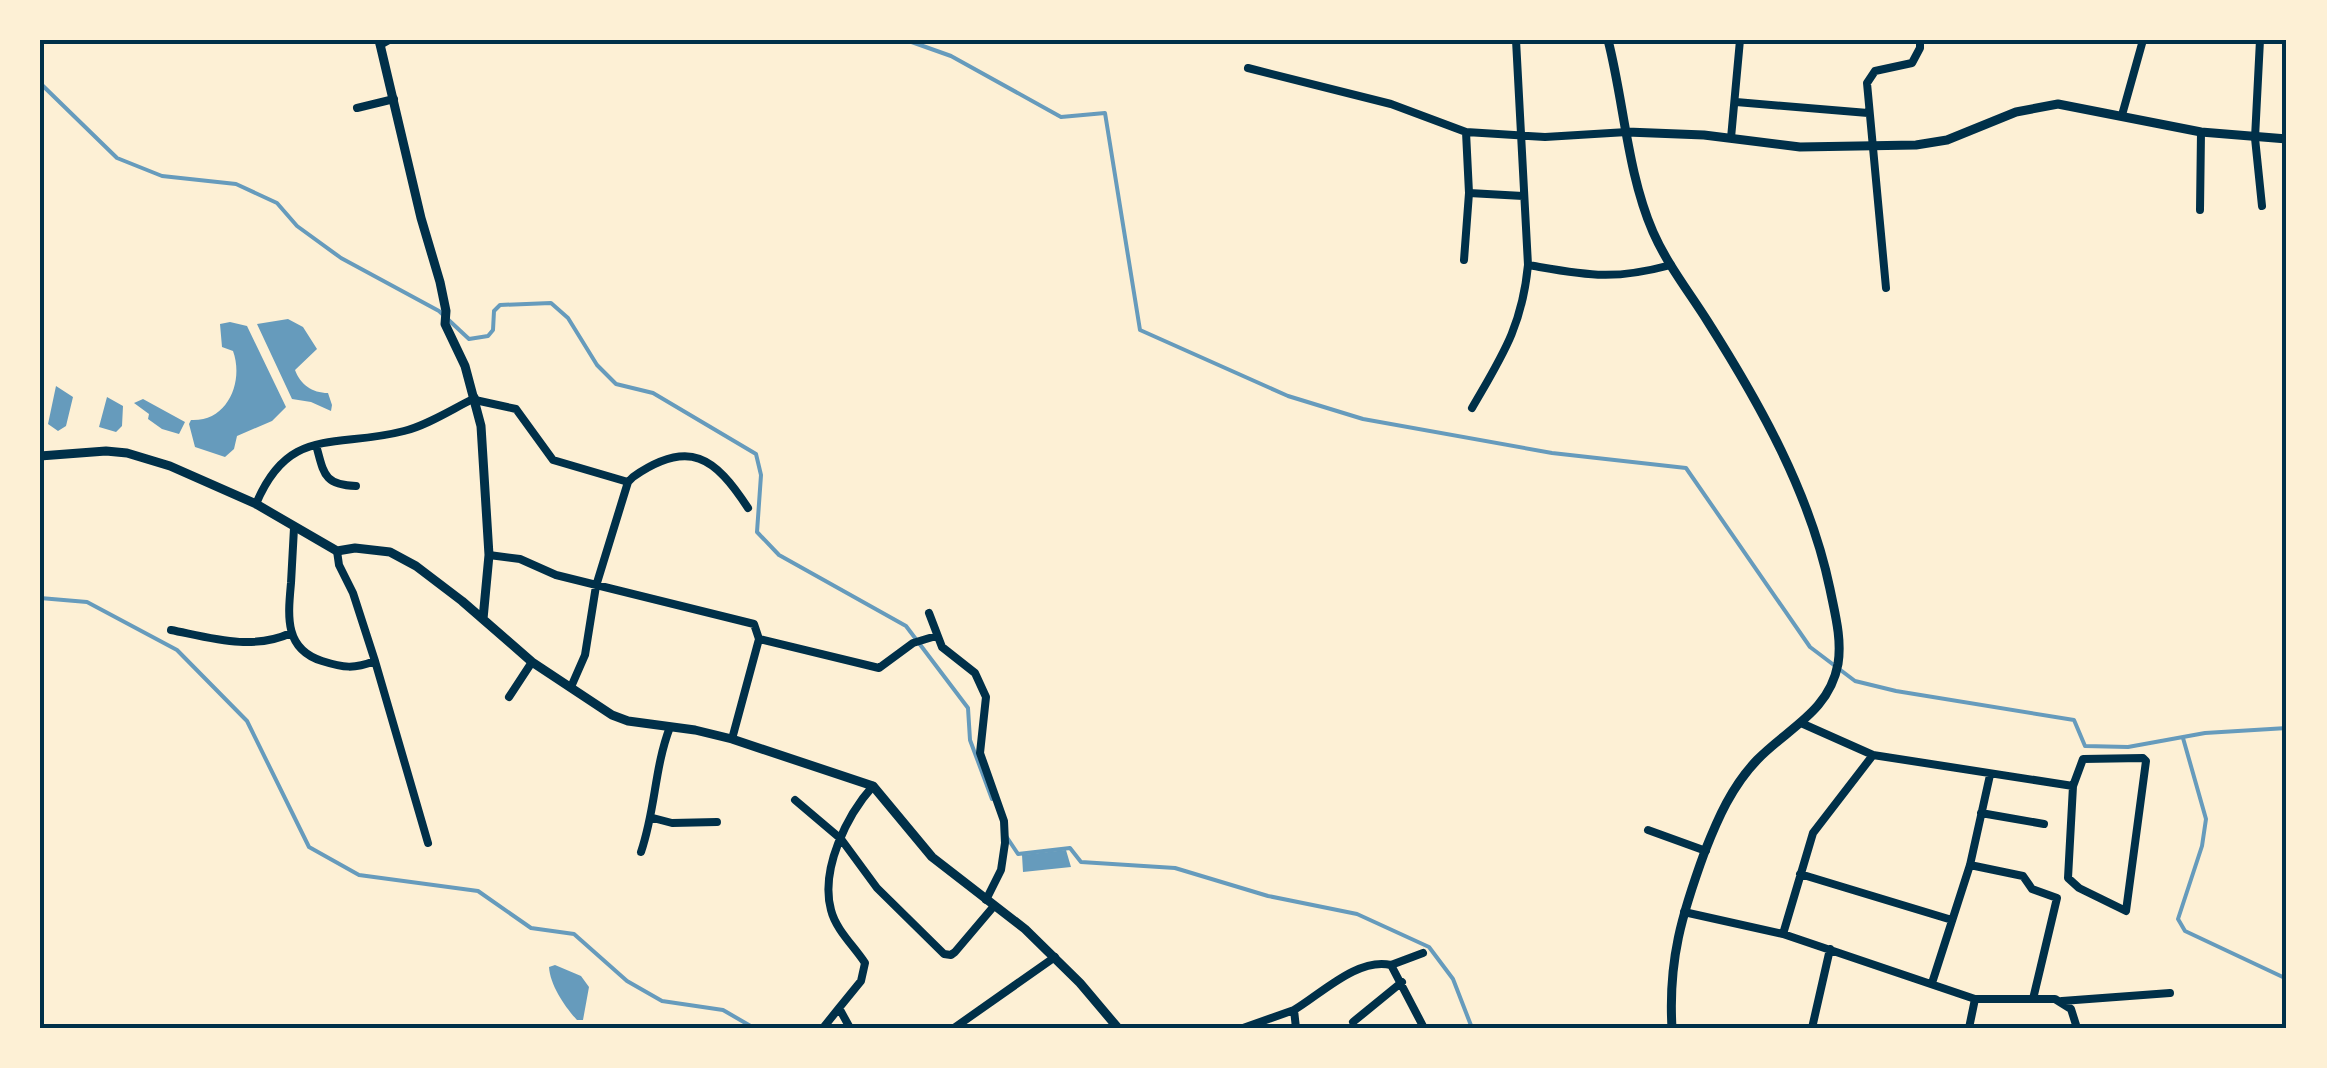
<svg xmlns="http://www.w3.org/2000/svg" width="2327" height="1068" viewBox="0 0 2327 1068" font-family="'Nunito Sans',sans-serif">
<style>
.water{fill:#669bbc}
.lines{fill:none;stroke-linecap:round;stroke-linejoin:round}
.stream{stroke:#669bbc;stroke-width:4}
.minor{stroke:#003049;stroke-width:8}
.tertiary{stroke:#003049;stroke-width:9}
.neatline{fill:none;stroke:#003049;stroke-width:4}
</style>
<rect width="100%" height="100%" fill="#fdf0d5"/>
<path class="water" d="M288 319 303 327 317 349 295 370C300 384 312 393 328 393L332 405 331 411 311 402 292 399 257 324Z
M230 322 247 326 286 407 272 421 237 436 234 449 225 457 195 447 189 424 191 420C228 422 244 381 233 351L222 347 220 324Z
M56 386 73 397 66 426 58 431 48 424Z
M107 397 123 406 122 426 116 432 99 427Z
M143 399 185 422 179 434 162 429 148 419 149 414 134 403Z
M1066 850 1071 867 1023 872 1022 855Z
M555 965 581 976 589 987 583 1020H577C565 1007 550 985 549 967Z"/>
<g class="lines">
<path class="stream" d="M906 40 951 56 1061 117 1105 113 1140 330 1288 396 1363 419 1552 453 1686 468 1810 647 1855 681 1896 691 2074 720 2085 746 2128 747 2205 733 2287 728
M40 83 117 158 162 176 236 184 277 203 297 226 341 258 439 311 469 339 488 336 493 330 494 311 500 305 551 303 568 318 597 365 616 384 653 393 756 454 761 475 757 532 779 555 906 626 968 708 970 740 992 799
M40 598 87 602 177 650 247 721 309 847 359 875 478 891 531 928 574 934 627 981 662 1001 723 1010 754 1028
M2183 738 2206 819 2202 846 2178 919 2185 931 2287 979
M1006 836 1018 854 1070 848 1081 862 1175 868 1268 896 1357 914 1429 947 1453 979 1472 1028"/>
<path class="minor" d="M1516 40 1528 265C1587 275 1611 281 1671 265
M2260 40 2255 138 2262 206
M380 45 389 40
M1248 68 1391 104 1466 132 1545 137 1627 132
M1736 102 1868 113
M357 108 394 99
M2122 115 2143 40
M1731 138 1740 40
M1469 193 1523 196
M2200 210 2201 132
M1464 260 1469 193 1466 132
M1886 288 1867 83 1875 71 1912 63 1920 48V40
M475 400 516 409 553 460 628 482
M1472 408C1502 356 1522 327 1528 265
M316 445C324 473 323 485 356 486
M256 504C289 425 335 449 404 431 428 425 452 409 475 398
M294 528C293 546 292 565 291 583 288 616 284 649 322 661 344 668 354 669 375 661
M337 551 339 565 353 593 375 661 428 843
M489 555 520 559 556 575 754 624 759 639 732 739
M929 613 942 647 975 673 986 697 980 753 1004 821 1005 843 1001 870 986 900
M171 630C211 638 252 651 291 633
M759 639 879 668 913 643 936 636
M571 687 585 655 596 586 628 482 633 477C689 438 715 457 748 508
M509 697 532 662
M1801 723 1873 755 2073 786 2068 878 2079 888 2126 911 2146 761 2143 758 2083 759 2073 786
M795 800 841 839 877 888 944 954 951 955 955 952 994 906
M1981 813 2044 824
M653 818 672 823 717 822
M1648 830 1706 851
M641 852C656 808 654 769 670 727
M1970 865 2023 876 2032 889 2057 898 2033 999
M1800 874 1952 920
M1684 912 1783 934 1975 999H2055L2071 1009 2077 1028
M1783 934 1813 833 1873 755
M1423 953 1391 965 1424 1028
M1932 983 1970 865 1990 775
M2062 1001 2170 993
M1353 1022 1402 982
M823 1028 839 1008
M850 1028 839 1008 861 981 865 963C854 946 836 930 831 910 820 869 847 815 873 786
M954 1028 1055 957
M1243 1028 1294 1010
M1296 1028 1294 1010C1321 994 1358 957 1391 965
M1812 1028 1830 949
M1969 1028 1975 999"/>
<path class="tertiary" d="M379 40 421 218 440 282 446 311 445 324 465 366 481 426 489 555 483 619
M1608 40C1624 102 1627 172 1653 232 1667 264 1689 292 1708 322 1760 404 1810 493 1830 589 1835 614 1842 639 1838 664 1829 712 1788 728 1757 760 1732 786 1718 818 1705 851 1682 914 1668 960 1672 1028
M1627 132 1704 135 1800 147 1916 145 1947 140 2016 112 2058 104 2201 132 2287 139
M40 456 106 451 127 453 170 466 256 504 337 551 355 548 390 552 416 566 462 601 532 662 612 715 628 721 695 730 732 739 873 786 932 857 1025 929 1080 983 1118 1028"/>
</g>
<rect width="2327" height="1068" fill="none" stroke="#fdf0d5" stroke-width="85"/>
<rect x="42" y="42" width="2242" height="984" class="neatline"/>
</svg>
